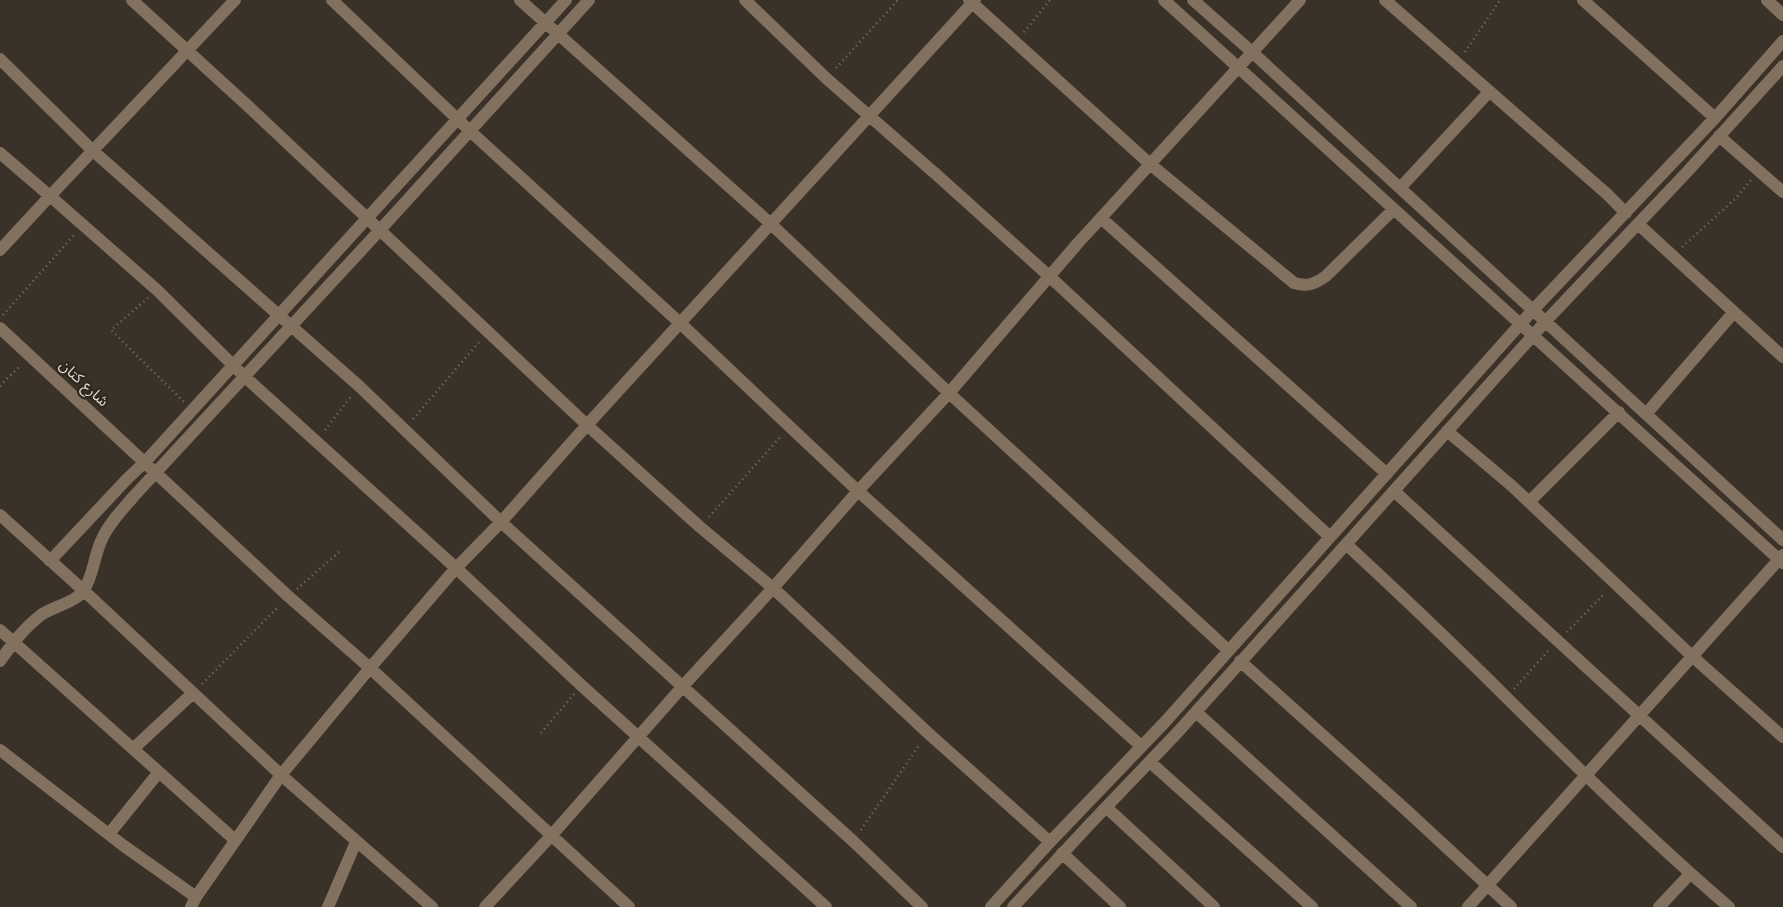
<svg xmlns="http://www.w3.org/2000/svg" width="1783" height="907" viewBox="0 0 1783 907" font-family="'Work Sans','Noto Sans Arabic',sans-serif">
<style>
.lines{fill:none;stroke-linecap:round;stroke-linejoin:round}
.path{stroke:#7c746c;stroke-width:2.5;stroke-dasharray:1 4;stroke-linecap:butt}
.minor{stroke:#83715f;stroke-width:12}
.labels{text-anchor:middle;stroke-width:4.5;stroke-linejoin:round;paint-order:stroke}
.street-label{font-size:15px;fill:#e0dad4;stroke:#30271e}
</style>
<rect width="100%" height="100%" fill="#3a3128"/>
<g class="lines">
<path class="path" d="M1024 32 1050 0
M1465 52 1500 0
M836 68 898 0
M1682 247 1735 199 1751 180
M148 298 111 330 184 402
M3 315 74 235
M0 386 20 366
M413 419 480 341
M325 430 352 395
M709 517 782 435
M297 589 339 552
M1567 632 1605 593
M202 684 279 606
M1514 689 1549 650
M541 733 574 694
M861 830 920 744"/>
<path class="minor" d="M132 0 249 107 587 425 700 527 773 588 928 733 1050 842
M235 0 50 196 157 290 244 376 456 568 581 685 826 907
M332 0 470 131 680 323 858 491 1141 746
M520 0 771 224 949 393 1228 650
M745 0 827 79 938 176 1049 276 1329 536
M969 0 1150 164 1294 283C1307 287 1315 284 1326 276L1394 209
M1164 0 1783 563
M1193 0 1252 52 1783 540
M1385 0 1607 194 1626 213
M1583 0 1715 118
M1767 0 1783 15
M0 59 92 150 359 386 501 522 853 841 922 907
M1719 136 1783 192
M0 153 50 196 0 250
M1400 188 1489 92
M1101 218 1387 474
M1638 224 1783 357
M0 328 288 596 370 668 629 907
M1646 414 1734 312
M1447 431 1512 486 1693 657 1783 737
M1394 491 1783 847
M1529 502 1619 412
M0 515 83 590 281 775 432 907
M1346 544C1401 595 1455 646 1508 699 1580 770 1652 841 1729 907
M50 561 127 479 145 462 566 0
M0 630 235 840
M0 661C12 644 24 628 41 615 54 606 75 603 84 590 94 574 94 555 102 539 109 523 123 509 134 496L380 230 589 0
M1240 661 1405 809 1511 907
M1196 712 1411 907
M134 748 193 693
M0 750 124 846 196 897
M1150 762 1312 907
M1106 807 1214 907
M109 834 159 772
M1062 853 1120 907
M191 907 196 897 281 775 370 668 456 568 501 522 587 425 975 0
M328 907 356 842
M485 907 551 836 683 686 773 588 858 491 949 393 1078 243 1300 0
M991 907 1050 842 1165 722 1532 311 1715 118 1783 41
M1013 907 1089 825 1177 733 1545 322 1687 172 1783 66
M1468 907 1783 555
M1659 907 1690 874"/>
</g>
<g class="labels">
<g class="street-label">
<text transform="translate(84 383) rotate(43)" y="5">شارع كتان</text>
</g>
</g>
</svg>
